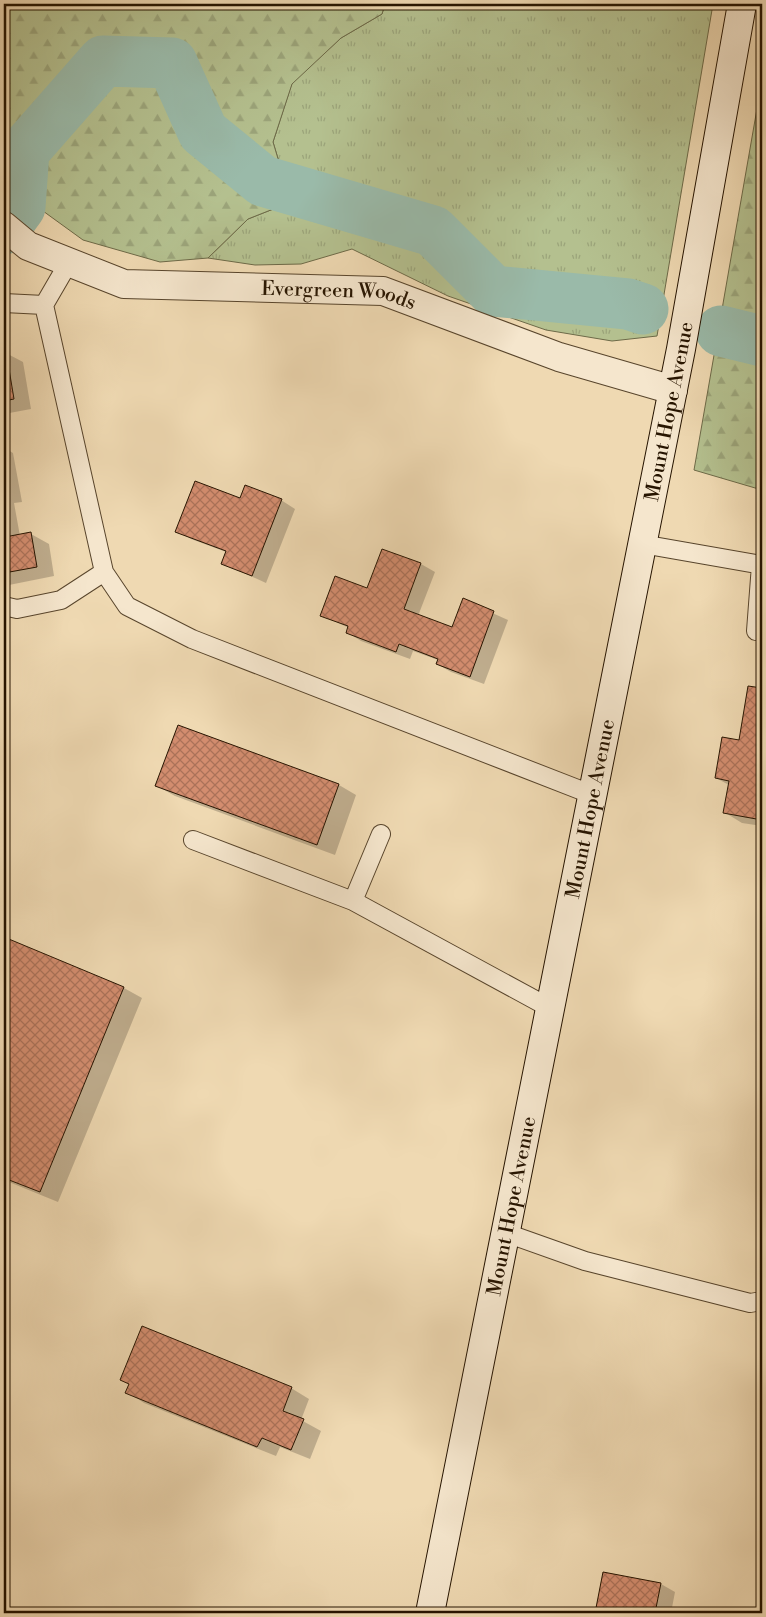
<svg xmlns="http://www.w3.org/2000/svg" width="766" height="1617" viewBox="0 0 766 1617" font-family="'Libre Bodoni',serif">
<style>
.grass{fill:url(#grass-tufts);stroke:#6d6a48}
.forest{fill:url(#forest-firs);stroke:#6d6a48}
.shadow{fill:#0003}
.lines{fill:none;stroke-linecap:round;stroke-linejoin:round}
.river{stroke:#9abaa9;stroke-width:51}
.building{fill:url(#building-cross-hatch);stroke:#261400}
.lane-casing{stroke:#58452c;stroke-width:20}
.street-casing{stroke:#58452c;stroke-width:30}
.secondary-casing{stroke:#261400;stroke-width:30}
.lane{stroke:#f5e6cd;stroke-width:18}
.street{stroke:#f5e6cd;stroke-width:28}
.secondary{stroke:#f5e6cd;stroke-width:28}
.labels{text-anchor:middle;stroke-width:4;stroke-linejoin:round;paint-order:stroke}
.street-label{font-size:20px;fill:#261400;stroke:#f5e6cd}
</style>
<defs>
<pattern id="grass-tufts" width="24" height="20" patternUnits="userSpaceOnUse" patternTransform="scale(1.25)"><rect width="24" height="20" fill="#b4c08f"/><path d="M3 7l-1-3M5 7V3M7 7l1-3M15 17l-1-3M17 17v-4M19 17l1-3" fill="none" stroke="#9ba47a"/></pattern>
<pattern id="forest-firs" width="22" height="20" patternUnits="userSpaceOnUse" patternTransform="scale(1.25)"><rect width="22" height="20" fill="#b4c08f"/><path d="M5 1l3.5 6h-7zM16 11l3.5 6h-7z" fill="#9ba47a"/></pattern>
<pattern id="building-cross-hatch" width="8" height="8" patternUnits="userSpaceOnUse" patternTransform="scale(1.25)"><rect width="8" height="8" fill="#d38d6f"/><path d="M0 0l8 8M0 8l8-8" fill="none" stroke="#ab7259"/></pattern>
</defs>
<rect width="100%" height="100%" fill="#efd9b2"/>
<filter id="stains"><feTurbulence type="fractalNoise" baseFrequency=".004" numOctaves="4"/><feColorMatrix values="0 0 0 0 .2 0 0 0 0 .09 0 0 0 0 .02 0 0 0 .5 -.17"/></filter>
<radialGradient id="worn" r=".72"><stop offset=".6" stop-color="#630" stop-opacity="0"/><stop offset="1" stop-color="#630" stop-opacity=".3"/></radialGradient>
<path class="grass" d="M385 4H713L657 336 612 341 546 330 448 296 352 249 301 264 255 265 208 258 248 219 291 202 273 142 292 83 341 38 382 14Z"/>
<path class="forest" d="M4 4H385L382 14 341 38 292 84 273 142 291 202 248 219 208 258 160 262 83 240 14 190 4 172Z
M762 80V490L694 470Z"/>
<path class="shadow" d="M4 352 23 362 31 409 4 414Z
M4 428 8 450 13 453 22 502 14 503 20 536 31 534 49 544 54 576 4 586Z
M241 500H281L295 509 266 583 222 563 226 552 191 539 177 531Z
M383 550 421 564 435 572 418 616 453 629 463 600 508 620 484 684 451 672 437 664 438 660 413 651 410 659 361 641 347 632 349 628 321 615 368 590Z
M749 687 762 689V826L742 823 724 812 729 785 716 778 740 742Z
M339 785 356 795 335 855 175 796 157 786Z
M4 939 124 988 142 998 58 1202 4 1180Z
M121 1380 291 1388 309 1399 301 1420 321 1431 310 1459 280 1447 276 1456 144 1403 127 1392 130 1385Z
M604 1573 661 1584 675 1592 671 1613H596Z"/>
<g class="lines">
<path class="river" d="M4 229 20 207 24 151 103 61 172 63 203 132 263 181 433 231 493 291 628 304 643 309
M721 331 762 341"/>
</g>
<path class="building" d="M4 351H6L14 399 4 401Z
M195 481 240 498 245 485 282 499 252 576 221 564 226 551 175 532Z
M4 532 5 537 31 532 37 567 4 573Z
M382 549 421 563 404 609 452 627 463 598 494 611 470 677 436 664 438 659 399 644 396 652 346 633 348 626 320 616 335 576 367 588Z
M748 686 762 688V820L723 813 729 781 715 778 722 737 739 740Z
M178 725 339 784 317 845 155 786Z
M4 937 124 987 40 1192 4 1178Z
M142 1326 292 1387 283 1411 304 1419 291 1450 262 1438 257 1447 125 1393 129 1384 120 1380Z
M603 1572 661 1583 655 1613H595Z"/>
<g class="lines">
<g class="lane-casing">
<path id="lane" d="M69 262 44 305 104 572 127 606 192 639 593 795
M4 303 44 305
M642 544 762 565
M761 565 756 631 762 632
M4 606 17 609 61 600 104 572
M381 834 353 901 550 1008
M193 840 353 901
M506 1233 585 1261 750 1303 762 1301"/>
</g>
<g class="street-casing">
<g id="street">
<path id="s1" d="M4 226 28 246 124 284 383 291 559 357 673 390"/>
</g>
</g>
<g class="secondary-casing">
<g id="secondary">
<path id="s2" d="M430 1613 681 349 742 4"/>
</g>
</g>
<use href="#lane" class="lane"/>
<use href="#street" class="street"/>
<use href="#secondary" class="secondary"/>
</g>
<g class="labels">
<g class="street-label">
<text dy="7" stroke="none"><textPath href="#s1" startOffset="350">Evergreen Woods</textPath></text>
<text dy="7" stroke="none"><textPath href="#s2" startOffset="1225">Mount Hope Avenue</textPath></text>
<text dy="7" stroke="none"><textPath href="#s2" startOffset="820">Mount Hope Avenue</textPath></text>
<text dy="7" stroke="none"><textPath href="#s2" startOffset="415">Mount Hope Avenue</textPath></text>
</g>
</g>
<rect width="766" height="1617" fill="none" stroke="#efd9b2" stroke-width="20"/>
<rect x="5" y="5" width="756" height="1607" fill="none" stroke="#261400" stroke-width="2.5"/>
<rect x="10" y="10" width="746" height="1597" fill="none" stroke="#261400"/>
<rect width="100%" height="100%" filter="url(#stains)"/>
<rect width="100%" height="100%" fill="url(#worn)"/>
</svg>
